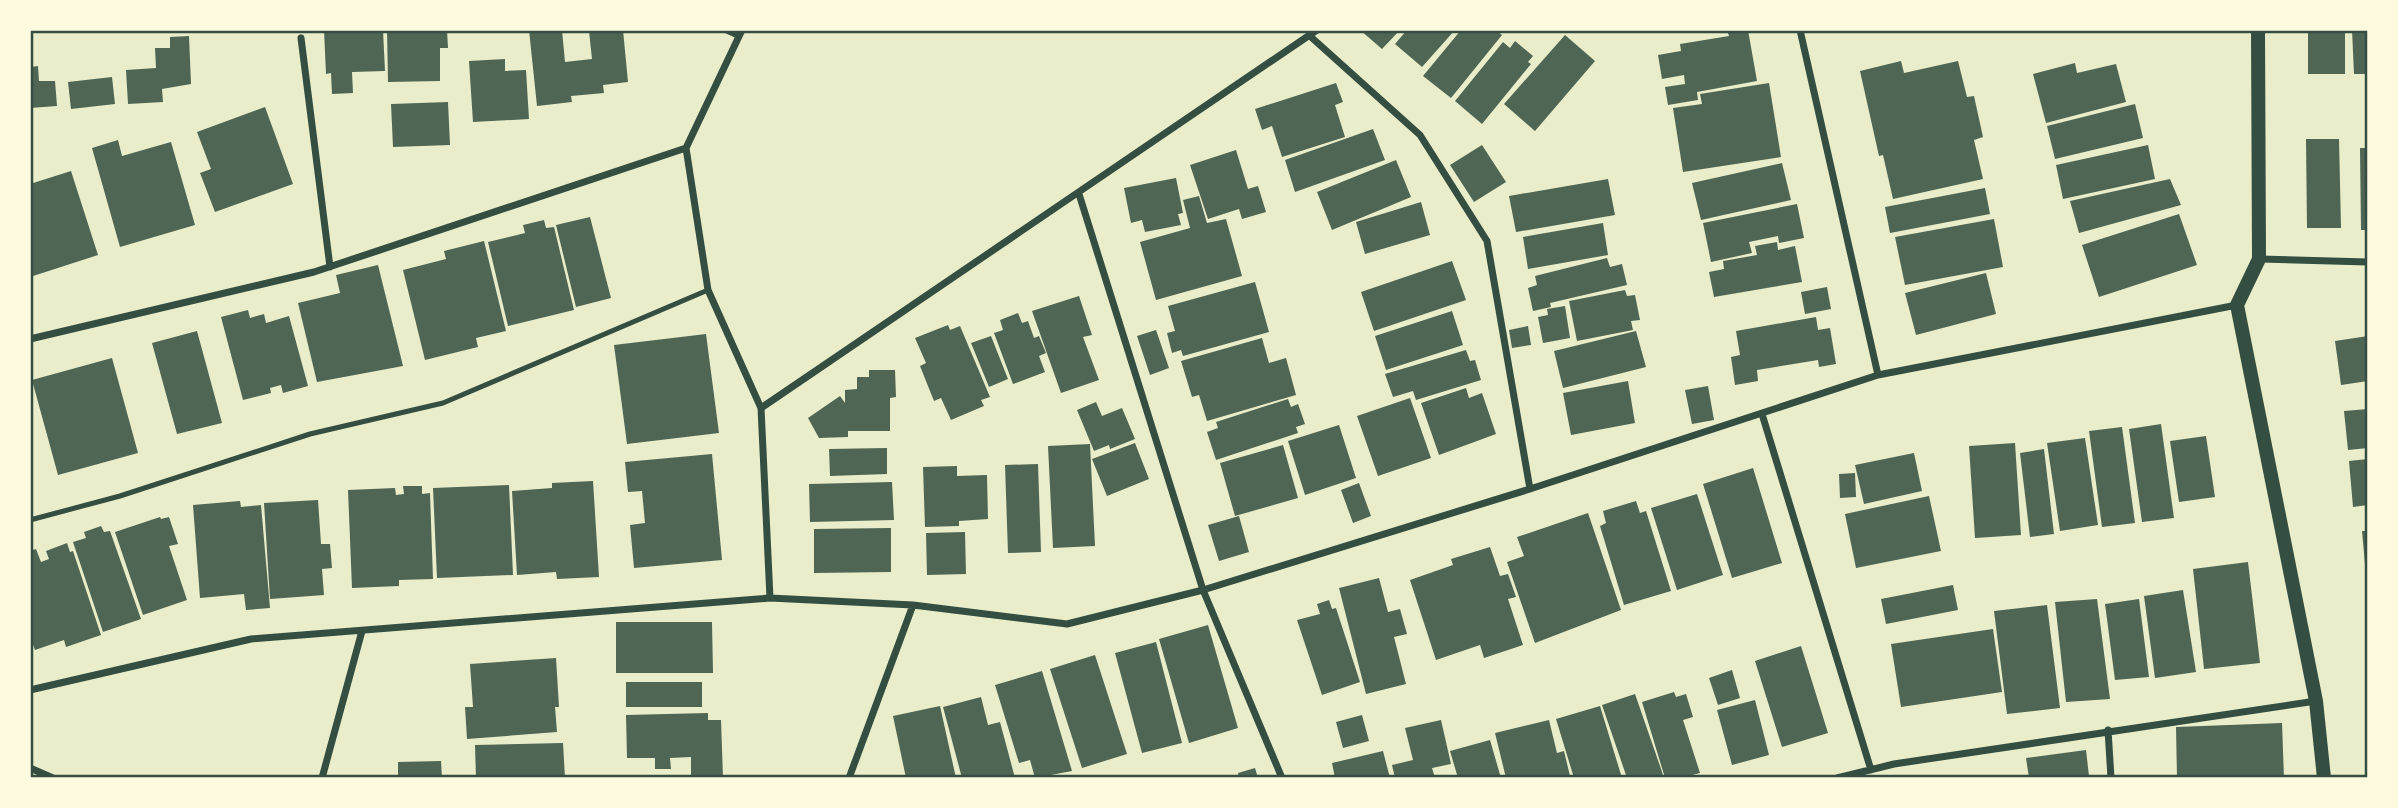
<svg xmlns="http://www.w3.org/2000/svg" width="2398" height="808" viewBox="0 0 2398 808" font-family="'Archivo Narrow',sans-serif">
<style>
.building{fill:#4f6655}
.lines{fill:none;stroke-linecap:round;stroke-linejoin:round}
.service{stroke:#344e41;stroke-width:5}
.minor{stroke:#344e41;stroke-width:7}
.secondary{stroke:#344e41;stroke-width:14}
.neatline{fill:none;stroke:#344e41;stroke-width:2.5}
</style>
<rect width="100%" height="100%" fill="#e9edc9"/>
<path class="building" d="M324 30H383L385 71 352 72 353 93 332 94 331 73 326 74Z
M387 30H447L448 48H440V81L388 82Z
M529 30H562L565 62 592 59 589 31 623 30 628 82 603 85 604 93 571 96 572 102 537 106Z
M1360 30H1400L1382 49Z
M1407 30H1455L1422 67 1395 44Z
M1461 30H1496L1502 35 1451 98 1423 76Z
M1727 30H1748L1757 81 1697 92 1698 100 1668 105 1665 87 1685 84 1684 75 1662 79 1658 55 1681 51 1680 44 1729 36Z
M2308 30H2345V74H2308Z
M2352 30H2368V74H2354Z
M1565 35 1595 61 1535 131 1504 104Z
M189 36 191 84 162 89 163 102 128 104 126 70 156 68 155 48H170V37Z
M1515 41 1533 56 1528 62 1531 64 1482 124 1455 101 1503 42 1510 48Z
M505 59V71L526 70 529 119 473 122 469 61Z
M1901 61 1904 73 1958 61 1967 97 1974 96 1983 137 1974 140 1983 179 1893 199 1883 155 1879 156 1860 71Z
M2075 63 2077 73 2116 64 2126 102 2046 123 2033 74Z
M38 66 39 81H55L57 106 30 108V67Z
M112 77 115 104 71 109 68 82Z
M1336 83 1343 102 1335 105 1345 137 1282 157 1272 126 1262 130 1255 109Z
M1769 83 1781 157 1683 172 1673 108 1702 104 1700 94Z
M448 102 450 145 393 147 391 104Z
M2135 104 2143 138 2055 159 2047 126Z
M265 107 293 184 215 212 200 173 211 169 197 132Z
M1373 129 1385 160 1295 192 1285 160Z
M2306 139H2339L2341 228H2307Z
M118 140 122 156 171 142 195 225 120 247 92 148Z
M1482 145 1506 182 1474 202 1450 165Z
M2148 145 2155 179 2063 199 2056 165Z
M2360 148H2368V230H2361Z
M1236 150 1248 189 1258 186 1266 212 1242 219 1239 209 1208 219 1190 165Z
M1396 160 1411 197 1332 230 1317 192Z
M1782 163 1791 200 1701 220 1692 183Z
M71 171 98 255 30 277V184Z
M1176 178 1183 213 1178 214 1181 225 1145 232 1142 220 1131 223 1124 188Z
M1608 179 1615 215 1516 232 1509 196Z
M2170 179 2181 205 2079 233 2070 201Z
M1985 188 1990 214 1890 233 1885 207Z
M1199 196 1207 223 1226 219 1242 276 1156 300 1140 242 1190 228 1183 200Z
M1421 202 1430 235 1365 254 1356 222Z
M1797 204 1804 238 1779 243 1778 236 1749 242 1752 253 1711 262 1703 223Z
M2179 214 2197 265 2099 297 2082 245Z
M590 217 611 298 576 307 556 225Z
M1994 219 2003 267 1905 285 1895 237Z
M544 220 546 228 554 227 574 310 508 326 488 242 525 233 523 225Z
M1603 223 1608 255 1528 269 1523 237Z
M484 241 506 331 476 338 478 347 425 360 403 270 446 259 444 251Z
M1777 242 1778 250 1795 246 1802 282 1714 297 1709 272 1724 269 1723 261 1757 255 1755 246Z
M1607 258 1610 267 1622 264 1627 285 1550 303 1551 307 1533 311 1528 288 1537 285 1535 276Z
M1452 261 1466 300 1374 331 1361 292Z
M378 265 403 366 317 382 298 303 340 293 336 275Z
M1986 273 1996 314 1916 335 1905 293Z
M1255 282 1269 332 1183 356 1181 350 1172 353 1167 333 1175 331 1168 306Z
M1827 287 1831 309 1805 314 1801 292Z
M1625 290 1627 296 1635 295 1640 320 1631 321 1633 330 1577 341 1569 301Z
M1079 296 1092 335 1083 337 1099 380 1061 393 1032 311Z
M1565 306 1570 338 1543 343 1538 317 1548 315 1547 309Z
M248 310 250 318 264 314 266 323 289 316 308 386 283 393 281 385 270 388 271 393 243 400 221 317Z
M1452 311 1463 345 1386 370 1375 336Z
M1018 313 1022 323 1028 321 1034 338 1039 336 1046 353 1039 356 1045 372 1013 384 994 333 1003 330 1000 320Z
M1816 317 1818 330 1830 328 1836 364 1819 367 1818 360 1757 370 1758 381 1735 385 1731 357 1740 355 1736 331Z
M948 325 950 330 960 326 990 397 981 400 984 406 951 420 941 398 934 401 920 366 926 363 915 338Z
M1528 326 1531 345 1512 348 1509 330Z
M1156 330 1169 368 1150 375 1137 336Z
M197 331 222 423 177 434 152 343Z
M1636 331 1646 367 1563 388 1554 351Z
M706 334 719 433 627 444 614 345Z
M991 336 1008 379 989 387 971 343Z
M2368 336V381L2341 385 2335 341Z
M1262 338 1269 363 1286 358 1296 395 1207 421 1199 395 1192 397 1181 361Z
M1466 350 1470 361 1475 360 1481 380 1416 400 1413 391 1393 397 1385 374Z
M112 358 138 453 58 475 32 380Z
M869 370H895L896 397 890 398V431H848V437L819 438 808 418 840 396 845 403V390L857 389V377H869Z
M1628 381 1635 423 1571 435 1563 393Z
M1708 386 1714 420 1692 424 1685 390Z
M1466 388 1469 398 1482 393 1496 434 1439 455 1421 403Z
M1410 398 1431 458 1378 476 1357 416Z
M1288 399 1291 407 1298 404 1305 424 1296 427 1298 433 1216 460 1207 432 1218 428 1216 422Z
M1096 402 1102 416 1122 408 1135 439 1110 449 1109 445 1094 451 1077 410Z
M2368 409V448L2348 450 2344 411Z
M2161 424 2174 518 2142 522 2129 429Z
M1339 425 1356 478 1305 495 1288 441Z
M2122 427 2135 523 2102 527 2089 431Z
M2206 436 2215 497 2179 502 2170 441Z
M2085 438 2098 525 2060 531 2047 443Z
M1135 443 1149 479 1107 496 1092 459Z
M2015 443 2021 535 1975 538 1969 446Z
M1090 444 1095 546 1053 548 1048 446Z
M1283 445 1298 498 1235 516 1220 463Z
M887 448V474L830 476 829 449Z
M2044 449 2054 534 2030 537 2020 453Z
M1914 453 1922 491 1864 504 1855 465Z
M712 454 722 560 634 568 630 525 645 523 642 491 628 492 625 462Z
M2368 459V505L2353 507 2349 461Z
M1038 464 1041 552 1008 553 1005 465Z
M957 466V476L987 475 988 519 959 521V526L925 527 923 467Z
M1753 468 1782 563 1732 578 1703 484Z
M1855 473 1856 497 1840 498 1839 474Z
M593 481 599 577 557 579 556 572 517 575 512 491 552 488V483Z
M892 482 894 520 810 522 809 484Z
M1359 483 1371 516 1353 523 1341 490Z
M509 485 513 575 437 578 433 488Z
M403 486H422V494L430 493 433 579 399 580V586L352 588 348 490 395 488 396 495 404 494Z
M1697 494 1723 575 1677 590 1651 508Z
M1929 496 1941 551 1856 568 1845 514Z
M318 500 321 544H330L332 568 322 569 324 595 270 599 264 503Z
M240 501 241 507 261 505 270 608 246 610 244 594 200 598 193 505Z
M1636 501 1640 513 1646 511 1671 591 1624 605 1600 526 1606 523 1603 511Z
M1588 513 1621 610 1535 643 1507 562 1524 556 1517 537Z
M1239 516 1249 552 1219 561 1208 525Z
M160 517 161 519 169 517 178 544 169 546 187 600 143 615 115 532Z
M101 526 104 532 110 531 141 619 103 632 73 542 86 538 84 532Z
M891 528V572L814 573V529Z
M2362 531H2368V563L2365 564Z
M965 532 966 574 927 575 926 533Z
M67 543 70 552 73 551 101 635 66 647 64 640 35 650 30 636V551L36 549 41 562 49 559 46 551Z
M1490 547 1500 576 1508 574 1516 597 1508 599 1523 645 1484 658 1480 645 1436 660 1410 580 1453 565 1451 559Z
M2248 562 2260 663 2204 669 2193 569Z
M1379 578 1388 612 1400 609 1407 634 1394 637 1406 684 1366 694 1339 588Z
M1953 585 1958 610 1886 624 1881 599Z
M2183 590 2196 672 2155 678 2144 596Z
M2097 599 2110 699 2066 702 2055 602Z
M2139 599 2149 677 2115 680 2105 604Z
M1329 600 1332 609 1336 608 1360 682 1322 695 1297 620 1320 614 1317 604Z
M2047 605 2060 708 2007 714 1994 611Z
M616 622H712L713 673H616Z
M1208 625 1238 728 1189 743 1159 639Z
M1993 629 2002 692 1901 707 1891 644Z
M1156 642 1182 743 1142 753 1115 653Z
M1801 646 1828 733 1782 747 1755 661Z
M1095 655 1127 754 1082 768 1050 669Z
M556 658 559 707H555L557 732 467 739 465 707H473L470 664Z
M1732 670 1740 698 1718 705 1709 678Z
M1042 671 1072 771 1035 778 1030 760 1019 763 995 685Z
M626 682H702V707H626Z
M1674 692 1676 697 1686 694 1693 717 1683 720 1700 773 1681 778H1665L1642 702Z
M1635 694 1660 766 1664 778H1627L1602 705Z
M981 697 988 725 1000 722 1015 778H962L943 707Z
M1755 700 1769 755 1732 765 1717 710Z
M940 706 956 778H906L893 716Z
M1600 706 1622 778H1574L1556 719Z
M708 713V720H721L723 778H691V757L670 758 671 769H655V758H627L626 715Z
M1362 715 1369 741 1343 748 1336 722Z
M1441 720 1451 764 1432 768 1435 778H1395L1392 765 1413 760 1405 728Z
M1549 720 1557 753 1564 751 1570 776 1506 778 1495 733Z
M2282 723 2284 778H2177L2176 727Z
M1490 740 1501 778H1458L1450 751Z
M563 743 565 778H476L475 745Z
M2086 750 2089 776 2029 778 2026 758Z
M1383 751 1390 778H1335L1332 763Z
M441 761 442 778H398V762Z
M1255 768 1258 778H1239L1238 773Z"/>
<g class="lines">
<path class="service" d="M30 520 120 496 310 434 443 403 708 290"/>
<path class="minor" d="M727 30 738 35
M1800 30 1878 375
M1311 37 1420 135 1487 241 1530 489
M301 38 330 267
M686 148 708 290 761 408 770 598
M1079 194 1203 590 1282 778
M2260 259 2368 262
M30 339 314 272 686 148 742 30
M761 408 1317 30
M1762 414 1871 770
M30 690 251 639 770 598 913 605 1067 624 1203 590 1530 489 1878 375 2237 305
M2108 730 2111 778
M30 768 53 778
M322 778 362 631
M849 778 913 605
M1837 778 1894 764 2316 701"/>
<path class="secondary" d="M2258 30 2259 259 2237 305 2316 701 2324 778"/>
</g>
<rect width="2398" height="808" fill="none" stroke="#fefae0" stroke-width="63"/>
<rect x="32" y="32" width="2334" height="744" class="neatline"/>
</svg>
